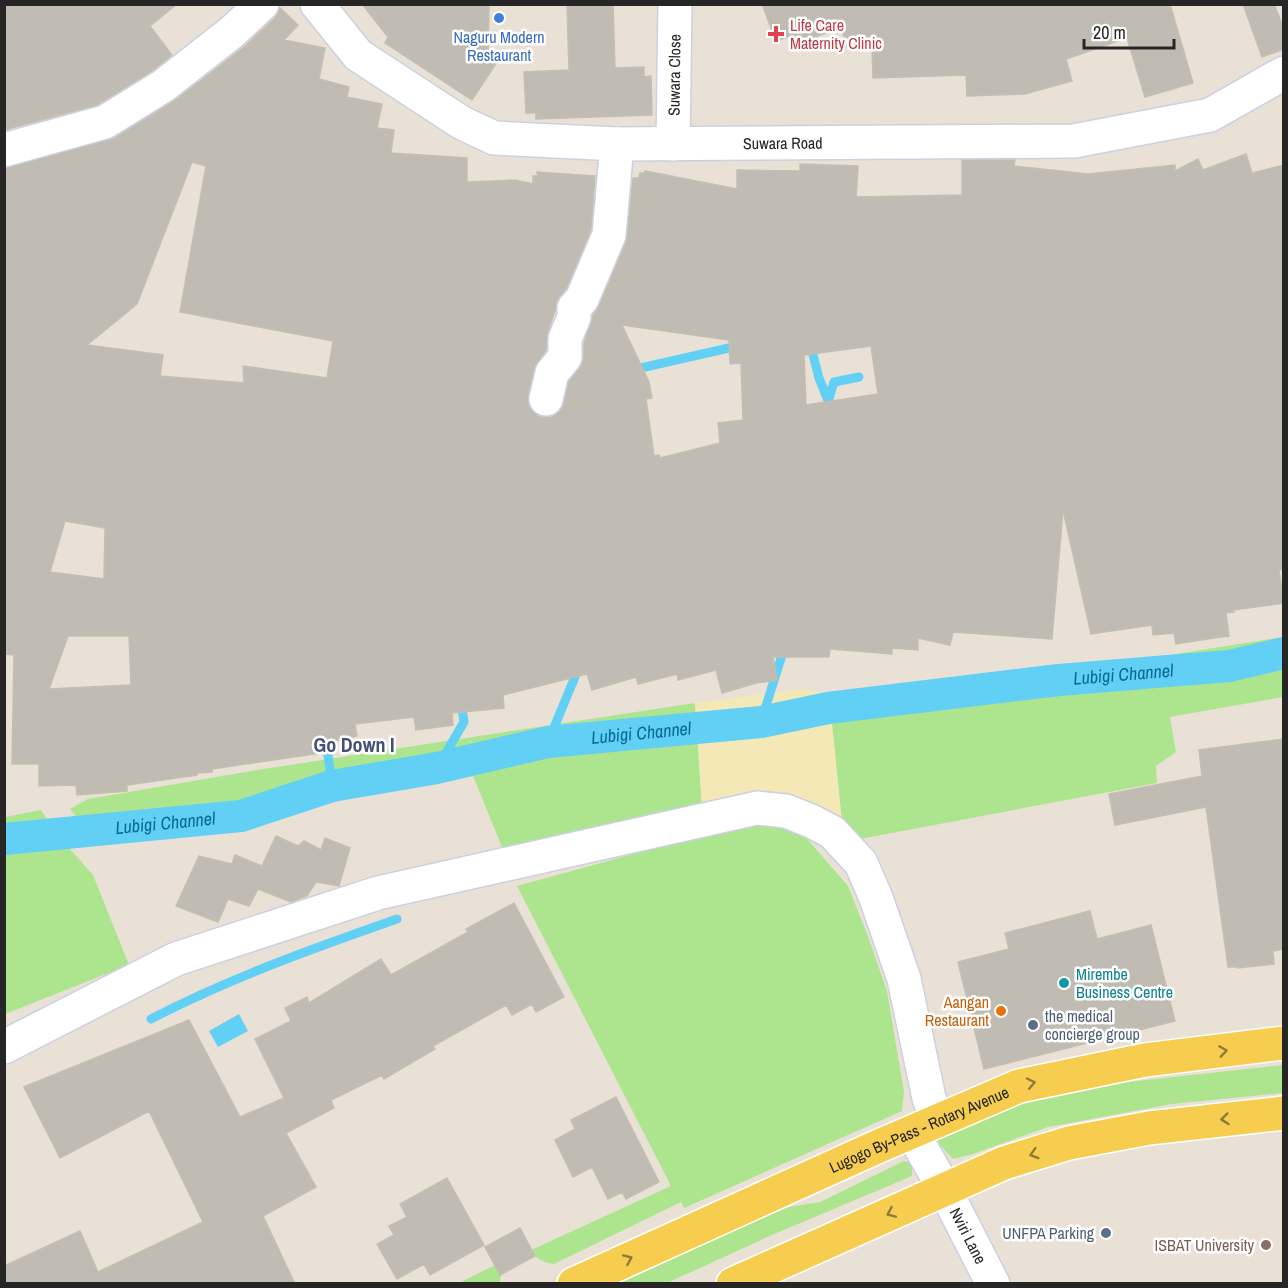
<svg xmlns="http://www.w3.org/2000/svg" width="1288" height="1288" viewBox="0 0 1288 1288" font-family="'Archivo Narrow',sans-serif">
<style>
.green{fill:#ade58f}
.sand{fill:#f3e8b6}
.water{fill:#62cff4}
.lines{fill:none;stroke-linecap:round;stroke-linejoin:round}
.stream{stroke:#62cff4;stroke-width:9}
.canal{stroke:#62cff4;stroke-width:32}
.building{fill:#c1bcb3;stroke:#c5beb1;stroke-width:1.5;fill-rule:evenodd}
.minor-casing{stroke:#ccd0e1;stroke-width:36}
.major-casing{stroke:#fff;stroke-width:36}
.minor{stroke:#fff;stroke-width:33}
.major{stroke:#f7cd4f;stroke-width:33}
.oneway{stroke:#8e7a3a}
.shop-dot{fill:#3f7fe0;stroke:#fff;stroke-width:2}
.health-dot{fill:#e0444e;stroke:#fff;stroke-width:2}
.culture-dot{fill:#0f9aa8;stroke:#fff;stroke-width:2}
.food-dot{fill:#e8710a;stroke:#fff;stroke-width:2}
.service-dot{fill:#5c6f8a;stroke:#fff;stroke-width:2}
.education-dot{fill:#8d6e63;stroke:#fff;stroke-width:2}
.labels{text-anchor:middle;stroke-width:5;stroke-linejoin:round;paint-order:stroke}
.health-label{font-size:16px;fill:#be3a42;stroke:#fff;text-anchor:start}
.shop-label{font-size:16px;fill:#366cbe;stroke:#fff}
.street-label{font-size:16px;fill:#262626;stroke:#fff}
.culture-label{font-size:16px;fill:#0d838f;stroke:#fff;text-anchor:start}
.food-label{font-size:16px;fill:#c56008;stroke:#fff;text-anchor:end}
.service-label{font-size:16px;fill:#4e5e75;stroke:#fff;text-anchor:start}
.education-label{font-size:16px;fill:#785e54;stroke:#fff;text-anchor:end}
.water-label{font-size:18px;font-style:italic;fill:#07699a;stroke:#fff}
.quarter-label{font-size:20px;font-weight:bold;fill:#454f78;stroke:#fff}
</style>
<rect width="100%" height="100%" fill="#eae1d6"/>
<path class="green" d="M1283 637V697L1170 717 1176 752 1156 766 1157 783 844 842 829 695 964 679 1057 673Z
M695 703 702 807 504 852 473 776 159 832 86 829 70 809 88 799 257 770Z
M41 810 61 839 93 875 129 965 5 1014V817Z
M763 823 802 833 848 886 869 939 887 991 904 1092 902 1111 684 1208 681 1202 554 1264C543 1262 537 1260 531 1250L671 1186 517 886 710 833Z
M1283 1065V1093L1172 1104 1048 1127 970 1155 953 1159 939 1144 937 1137 948 1129 1032 1101 1117 1083Z
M904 1161 909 1162 912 1166V1176L772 1235 667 1283 612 1284 765 1211 820 1202Z
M495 1265 501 1275 500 1283 457 1284Z"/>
<path class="sand" d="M802 689 829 695 844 842 702 807 695 703Z"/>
<path class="water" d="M239 1014 248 1031 218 1047 209 1031Z"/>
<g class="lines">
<path class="stream" d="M810 343 819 378 832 410
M632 370 742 345
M828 402 834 382 859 377
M761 722 783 652
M325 732 332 786
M548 742 577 672
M437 768 464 722 461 702
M151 1019C230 978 314 948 397 919"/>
<path class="canal" id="s1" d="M4 839 241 816 332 786 437 768 548 742 761 722 828 708 1059 680 1229 666 1284 653"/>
</g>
<path class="building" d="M4 4H177L150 26 172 55 152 71 97 105 4 130Z
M362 4H489L488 56 497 62 472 100 385 43 388 37Z
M567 4H613L615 68 644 67V77L651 76 652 115 536 119V113H526L524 72 569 70Z
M762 4H1170L1193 83 1145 97 1127 38 1066 59 1072 81 1025 94 967 96 966 75 873 78 872 44 845 47 842 27 796 44 793 35 776 41Z
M1243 4H1274L1284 29V49L1262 57Z
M280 8 298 25 284 40 325 48 319 79 349 87 347 97 382 104 377 128 394 130 391 153 467 158V182L515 180 533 184V176H538L537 172 595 176 591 230 566 289 560 296 548 332 546 350 534 368 528 395V404L533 412 542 417H552L560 411 564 403 569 381 580 368 584 357V343L593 315 599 306 626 242 633 178H639L640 173H645V171L737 189V170L800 171V164L858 166 856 197 962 195V160H1015L1014 166 1088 174 1175 165V171L1198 159 1203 170 1246 154 1252 173 1284 165V569L1279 570 1284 603 1233 610 1234 612 1226 613 1229 636 1214 638 1176 644 1174 633 1153 635 1152 625 1091 634 1063 510 1052 639 953 632 950 645 918 638V650L892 648V654L830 649 829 657H773L777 680 756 683 722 693 716 670 678 680 677 674 638 684 636 677 592 690 587 674 503 695 504 708 452 713 453 725 416 730 414 717 355 724 357 736 320 745 321 753 212 769V772L197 773V775L127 785V791L77 795 76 785 39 786V764H12L14 655 4 654V168L115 138 174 101 244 47 275 18ZM192 162 206 166 180 312 333 341 327 378 243 366 244 383 160 376 163 355 87 345 137 304ZM622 325 729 340 730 364 741 363 743 420 718 423 720 443 660 458 659 455 654 456 646 399 652 398 649 382ZM871 346 878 394 806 405 804 355ZM65 521 105 528 104 579 50 572ZM68 636H129L131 685 49 689Z
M1284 739V949L1273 951 1274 964 1238 968V967H1228L1206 807 1115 825 1109 794 1202 776 1199 750Z
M276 836 298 846 304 841 321 850 325 838 350 848 339 886 316 882 307 896 291 902 258 889 249 906 228 899 218 922 176 906 199 856 232 864 235 855 262 866Z
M514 903 564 997 536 1012 532 1004 512 1015 506 1005 433 1046 435 1049 384 1079 382 1075 331 1100 334 1108 286 1133 316 1187 263 1216 295 1284H4V1266L80 1231 98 1272 203 1222 149 1111 60 1158 24 1087 189 1020 240 1117 284 1098 255 1039 291 1021 285 1008 307 997 309 1003 381 959 391 975 468 932 466 929Z
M1090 911 1097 939 1151 925 1175 1021 984 1069 958 962 1009 949 1005 933Z
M616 1097 659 1182 626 1199 622 1192 608 1199 592 1167 573 1177 555 1140 575 1129 571 1120Z
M447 1178 484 1245 430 1275 424 1264 397 1279 377 1244 394 1235 389 1226 407 1217 400 1204Z
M520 1228 535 1256 500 1275 485 1247Z"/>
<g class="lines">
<g class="minor-casing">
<g id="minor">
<path id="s2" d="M317 4 358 55 462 123 494 138 617 144 1074 141 1210 115 1284 73"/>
<path id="s3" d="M673 144 675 4"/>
<path d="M4 150 105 122 163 86 232 32 262 4"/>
<path d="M546 399 552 373 565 357V339L574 317V308L582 299 609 235 617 144"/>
<path d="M4 1047 176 959 378 893 757 808 786 811 811 821 832 832 861 863 876 898 904 979 929 1098 938 1121"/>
<path id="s4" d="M912 1132 945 1190 993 1284"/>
</g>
</g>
<g class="major-casing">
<g id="major">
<path id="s5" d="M574 1284 879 1146 1019 1086 1145 1060 1284 1043"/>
<path d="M733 1284 1004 1163 1069 1143 1149 1128 1284 1113"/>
</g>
</g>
<use href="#minor" class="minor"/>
<use href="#major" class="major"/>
</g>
<defs><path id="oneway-chevron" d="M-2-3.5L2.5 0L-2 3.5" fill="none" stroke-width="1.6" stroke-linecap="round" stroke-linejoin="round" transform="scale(1.5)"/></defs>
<g class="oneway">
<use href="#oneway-chevron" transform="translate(1223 1051) rotate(-8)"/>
<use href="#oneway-chevron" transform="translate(1031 1083) rotate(-12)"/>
<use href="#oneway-chevron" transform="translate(1225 1119) rotate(174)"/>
<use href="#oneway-chevron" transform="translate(1034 1154) rotate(163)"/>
<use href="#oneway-chevron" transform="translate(891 1213) rotate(156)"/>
<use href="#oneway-chevron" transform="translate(628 1259) rotate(-24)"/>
</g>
<circle class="shop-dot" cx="499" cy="18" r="6"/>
<path class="health-dot" d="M773 25h6v6h6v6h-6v6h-6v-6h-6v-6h6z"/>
<circle class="culture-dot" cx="1064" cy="983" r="6"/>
<circle class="food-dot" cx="1001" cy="1011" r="6"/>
<g class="service-dot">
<circle cx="1033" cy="1025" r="6"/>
<circle cx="1106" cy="1233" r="6"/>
</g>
<circle class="education-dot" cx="1266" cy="1245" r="6"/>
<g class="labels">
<g class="health-label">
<text x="790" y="31">Life Care<tspan x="790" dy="18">Maternity Clinic</tspan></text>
</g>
<g class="shop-label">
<text x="499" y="43">Naguru Modern<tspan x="499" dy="18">Restaurant</tspan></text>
</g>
<g class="street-label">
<text dy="6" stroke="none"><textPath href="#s3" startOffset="69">Suwara Close</textPath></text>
<text dy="6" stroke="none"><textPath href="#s2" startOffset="514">Suwara Road</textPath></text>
<text dy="6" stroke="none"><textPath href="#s5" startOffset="378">Lugogo By-Pass - Rotary Avenue</textPath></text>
<text dy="6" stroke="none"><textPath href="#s4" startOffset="118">Nviri Lane</textPath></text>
</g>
<g class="culture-label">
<text x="1076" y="980">Mirembe<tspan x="1076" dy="18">Business Centre</tspan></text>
</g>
<g class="food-label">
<text x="989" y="1008">Aangan<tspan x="989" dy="18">Restaurant</tspan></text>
</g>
<g class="service-label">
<text x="1045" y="1022">the medical<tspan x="1045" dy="18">concierge group</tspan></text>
<text x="1094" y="1239" text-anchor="end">UNFPA Parking</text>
</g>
<g class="education-label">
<text x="1254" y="1251">ISBAT University</text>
</g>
<g class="water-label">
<text dy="6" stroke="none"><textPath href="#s1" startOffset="1134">Lubigi Channel</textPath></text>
<text dy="6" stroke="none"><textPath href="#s1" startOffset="648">Lubigi Channel</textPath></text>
<text dy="6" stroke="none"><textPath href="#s1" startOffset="162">Lubigi Channel</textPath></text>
</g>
<g class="quarter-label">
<text x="354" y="752">Go Down I</text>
</g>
</g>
<rect width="1288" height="1288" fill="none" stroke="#262626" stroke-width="12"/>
<path d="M1084 39v9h90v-9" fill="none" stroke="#262626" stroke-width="3"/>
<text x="1093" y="39" font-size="18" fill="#262626" stroke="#ffffff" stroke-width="4.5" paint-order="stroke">20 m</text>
</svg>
